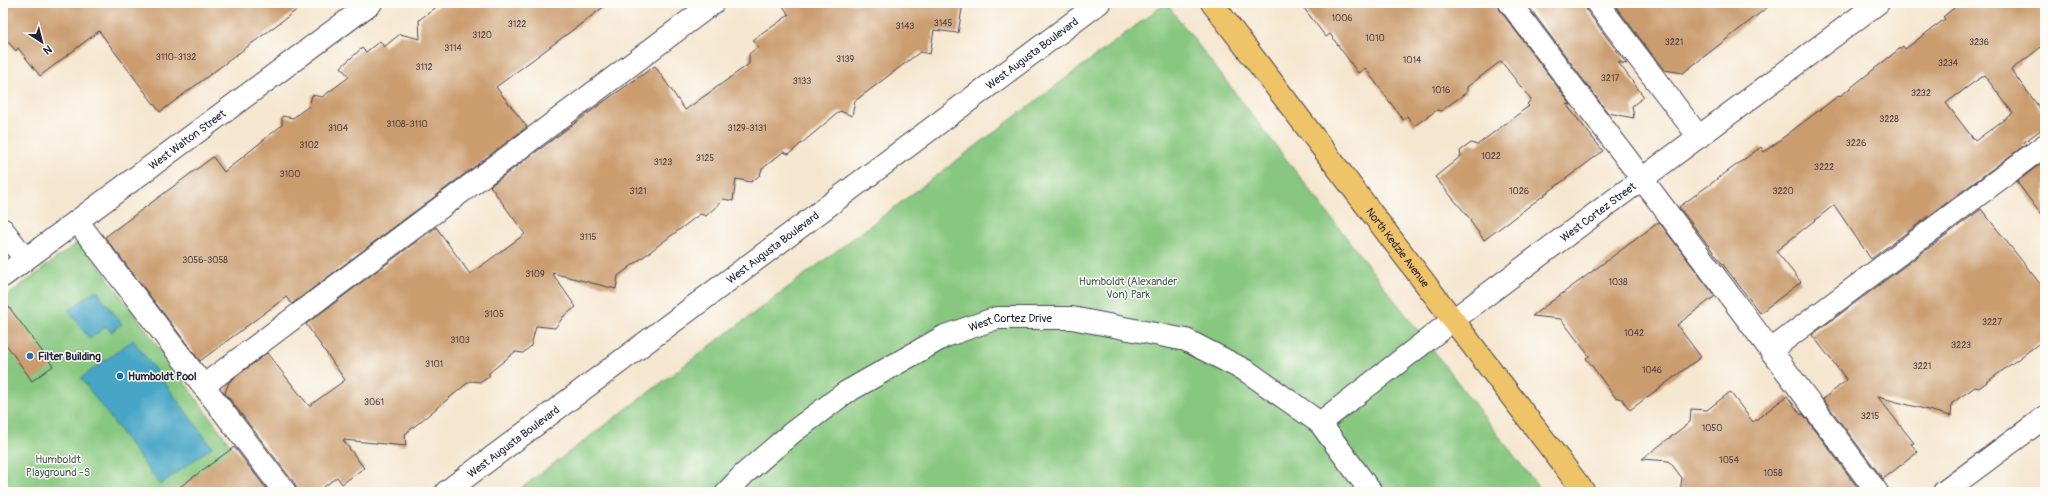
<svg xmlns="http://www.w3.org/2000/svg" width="2048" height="495" viewBox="0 0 2048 495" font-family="Pangolin,sans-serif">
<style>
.green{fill:#87c77f;stroke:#54745d}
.water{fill:#47a6c6;stroke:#346480}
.building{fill:#ca9c6e;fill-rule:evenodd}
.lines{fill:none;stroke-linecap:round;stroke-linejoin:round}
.minor-casing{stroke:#423f51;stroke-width:24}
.major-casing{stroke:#423f51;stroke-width:24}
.minor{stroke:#fff;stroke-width:22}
.major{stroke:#efc469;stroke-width:22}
.poi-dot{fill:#1f6fb2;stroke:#fdfcf7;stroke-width:1.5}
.labels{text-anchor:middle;stroke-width:3;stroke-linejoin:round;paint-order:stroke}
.number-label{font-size:9px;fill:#4c4048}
.street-label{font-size:11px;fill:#22223b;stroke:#fdfcf7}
.park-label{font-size:11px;fill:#455c53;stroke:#fdfcf7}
.poi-label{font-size:11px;font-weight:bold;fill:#22223b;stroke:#fdfcf7;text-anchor:start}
</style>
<rect width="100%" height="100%" fill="#fdfcf7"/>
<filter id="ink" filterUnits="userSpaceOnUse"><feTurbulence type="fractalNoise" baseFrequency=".025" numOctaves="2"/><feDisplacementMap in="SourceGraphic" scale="8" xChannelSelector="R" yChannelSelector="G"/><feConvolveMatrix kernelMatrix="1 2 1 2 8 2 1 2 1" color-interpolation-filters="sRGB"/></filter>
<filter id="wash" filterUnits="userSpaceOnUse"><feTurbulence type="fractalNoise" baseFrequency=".012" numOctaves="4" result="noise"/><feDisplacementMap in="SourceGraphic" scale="16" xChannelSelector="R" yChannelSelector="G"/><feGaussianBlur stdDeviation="0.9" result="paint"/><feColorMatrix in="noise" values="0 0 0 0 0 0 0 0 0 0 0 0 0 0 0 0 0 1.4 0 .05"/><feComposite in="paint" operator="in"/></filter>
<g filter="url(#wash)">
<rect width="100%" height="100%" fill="#f5e6cf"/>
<path class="green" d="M1166 3 1542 492H516Z
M79 241 99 266 265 492H3V299Z"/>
<path class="water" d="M96 290 122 324 111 332 106 326 90 339 68 310Z
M133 340 212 447 160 485 81 378Z"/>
<g id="blocks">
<path class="building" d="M3 3H306L160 112 99 31 40 76 18 48 16 51 3 36Z
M442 3H609L496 87 527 127 292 304 286 297 200 361 105 237 213 157 224 172 282 125V116L293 118 309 106 312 95 322 97 349 77 341 67 362 48 366 52 380 41 384 47 400 34 420 39 419 20Z
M781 3H963L958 33 934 30 930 54 920 52 855 101 852 116 840 111 789 154 783 152 762 169 760 175 751 182 736 179 733 201 724 199 706 216 700 214 618 276 616 289 552 273 576 307 564 316 555 328 536 326 531 346 523 353 515 352 489 373V377L481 382 470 381 405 434 406 446 343 440 364 468 342 484 337 477 317 492H297L295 484 225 393 229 382 267 353 309 406 345 380 306 324 436 227 470 274 525 234 490 186 606 100 655 66 685 110 749 64V54L758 47 753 40 789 15Z
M1300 3H1498L1500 10 1571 105 1566 104 1603 151 1484 240 1470 221 1471 220 1435 177 1461 156 1460 151 1471 143 1477 145 1529 106 1527 104 1531 100 1501 61 1467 87V92L1441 111 1437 110 1414 126 1407 116 1403 120 1365 68 1358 73 1330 34 1326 37Z
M1526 3H1585L1587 11 1627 64 1618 62 1644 97 1632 106 1634 118 1608 113Z
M1613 3H1773L1683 73 1664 70Z
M1960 3H2045V44L2011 70 2045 115V127L2024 142 2026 144 1871 259 1834 205 1776 251 1801 282 1760 313 1679 207 1761 147 1764 152 1838 96 1839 97 1903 46 1905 49 1945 19 1943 17ZM1984 75 2013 113 1975 141 1946 103Z
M2040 164 2045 170V220L2017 182Z
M1981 209 2045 290V339L1979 388 1975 387 1952 403 1951 416 1878 397 1914 443 1911 444 1918 452 1883 479 1823 399 1847 380 1812 335Z
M1659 222 1715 296 1677 325 1701 357 1630 410 1622 399 1615 397 1586 358 1589 356 1561 319 1532 316Z
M3 299 53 366 32 381 3 340Z
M1730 392 1753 422 1787 396 1801 415 1803 414 1861 492H1680L1682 478 1669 461 1642 459 1690 422 1691 409 1707 410Z
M234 447 269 492H173Z"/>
</g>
</g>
<g filter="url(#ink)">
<use href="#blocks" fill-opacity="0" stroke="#423f51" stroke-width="1"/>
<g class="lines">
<g class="minor-casing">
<g id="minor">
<path d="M1510 3 1877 492"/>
<path d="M1597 3 1699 137"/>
<path d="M77 221 285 492"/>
<path d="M3 230 25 259"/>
<path id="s1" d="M3 276 371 3"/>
<path d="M1771 350 2045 145"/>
<path d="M203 386 713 3"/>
<path id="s2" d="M1320 423 1453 320 1878 3"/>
<path id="s3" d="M446 492 1099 3"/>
<path id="s4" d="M727 492 744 474 793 432 845 393 945 336 997 318H1072L1186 340 1248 372 1320 423 1371 492"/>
<path d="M1944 492 2045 417"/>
</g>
</g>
<g class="major-casing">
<g id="major">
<path id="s5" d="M1212 3 1584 492"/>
</g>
</g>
<use href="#minor" class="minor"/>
<use href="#major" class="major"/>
</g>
</g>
<g class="poi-dot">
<circle cx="30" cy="356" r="4"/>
<circle cx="120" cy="376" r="4"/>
</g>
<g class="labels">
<g class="number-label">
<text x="1342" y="21">1006</text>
<text x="943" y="26">3145</text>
<text x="517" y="27">3122</text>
<text x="905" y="29">3143</text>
<text x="482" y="38">3120</text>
<text x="1375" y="41">1010</text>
<text x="1674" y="45">3221</text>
<text x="1979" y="45">3236</text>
<text x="453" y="51">3114</text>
<text x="176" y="60">3110-3132</text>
<text x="845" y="62">3139</text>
<text x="1412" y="63">1014</text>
<text x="1948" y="66">3234</text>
<text x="424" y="70">3112</text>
<text x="1610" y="81">3217</text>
<text x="802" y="84">3133</text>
<text x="1441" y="93">1016</text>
<text x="1921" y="96">3232</text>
<text x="1889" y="122">3228</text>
<text x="407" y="127">3108-3110</text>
<text x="338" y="131">3104</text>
<text x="747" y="131">3129-3131</text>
<text x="1856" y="146">3226</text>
<text x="309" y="148">3102</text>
<text x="1491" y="159">1022</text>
<text x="705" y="161">3125</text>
<text x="663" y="165">3123</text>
<text x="1824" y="170">3222</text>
<text x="290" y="177">3100</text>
<text x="638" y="194">3121</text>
<text x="1519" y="194">1026</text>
<text x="1783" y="194">3220</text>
<text x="588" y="240">3115</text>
<text x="205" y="263">3056-3058</text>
<text x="535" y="277">3109</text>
<text x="1618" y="285">1038</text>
<text x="494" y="317">3105</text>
<text x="1992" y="325">3227</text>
<text x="1634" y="336">1042</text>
<text x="460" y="343">3103</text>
<text x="1961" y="348">3223</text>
<text x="434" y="367">3101</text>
<text x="1922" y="369">3221</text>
<text x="1652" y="373">1046</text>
<text x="374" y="405">3061</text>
<text x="1870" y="419">3215</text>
<text x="1712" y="431">1050</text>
<text x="1729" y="463">1054</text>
<text x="1773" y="476">1058</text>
</g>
<g class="street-label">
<text dy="4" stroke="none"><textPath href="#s3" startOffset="732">West Augusta Boulevard</textPath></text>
<text dy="4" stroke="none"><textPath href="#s1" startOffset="229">West Walton Street</textPath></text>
<text dy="4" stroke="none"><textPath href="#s2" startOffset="349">West Cortez Street</textPath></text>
<text dy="4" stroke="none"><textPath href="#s3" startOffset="408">West Augusta Boulevard</textPath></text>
<text dy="4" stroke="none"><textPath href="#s5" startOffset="307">North Kedzie Avenue</textPath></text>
<text dy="4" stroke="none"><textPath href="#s4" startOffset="337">West Cortez Drive</textPath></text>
<text dy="4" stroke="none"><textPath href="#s3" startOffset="84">West Augusta Boulevard</textPath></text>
</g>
<g class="park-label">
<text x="1128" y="285">Humboldt (Alexander<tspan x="1128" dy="13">Von) Park</tspan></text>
<text x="58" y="463">Humboldt<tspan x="58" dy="13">Playground -S</tspan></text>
</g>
<g class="poi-label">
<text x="38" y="360">Filter Building</text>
<text x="128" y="380">Humboldt Pool</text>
</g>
</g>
<rect width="2048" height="495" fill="none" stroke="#fdfcf7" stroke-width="16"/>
<g transform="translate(42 42) rotate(144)" stroke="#fdfcf7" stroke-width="3" paint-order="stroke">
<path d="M0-3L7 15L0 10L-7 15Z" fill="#22223b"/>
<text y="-6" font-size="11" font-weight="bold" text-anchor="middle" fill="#22223b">N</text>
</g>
</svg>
